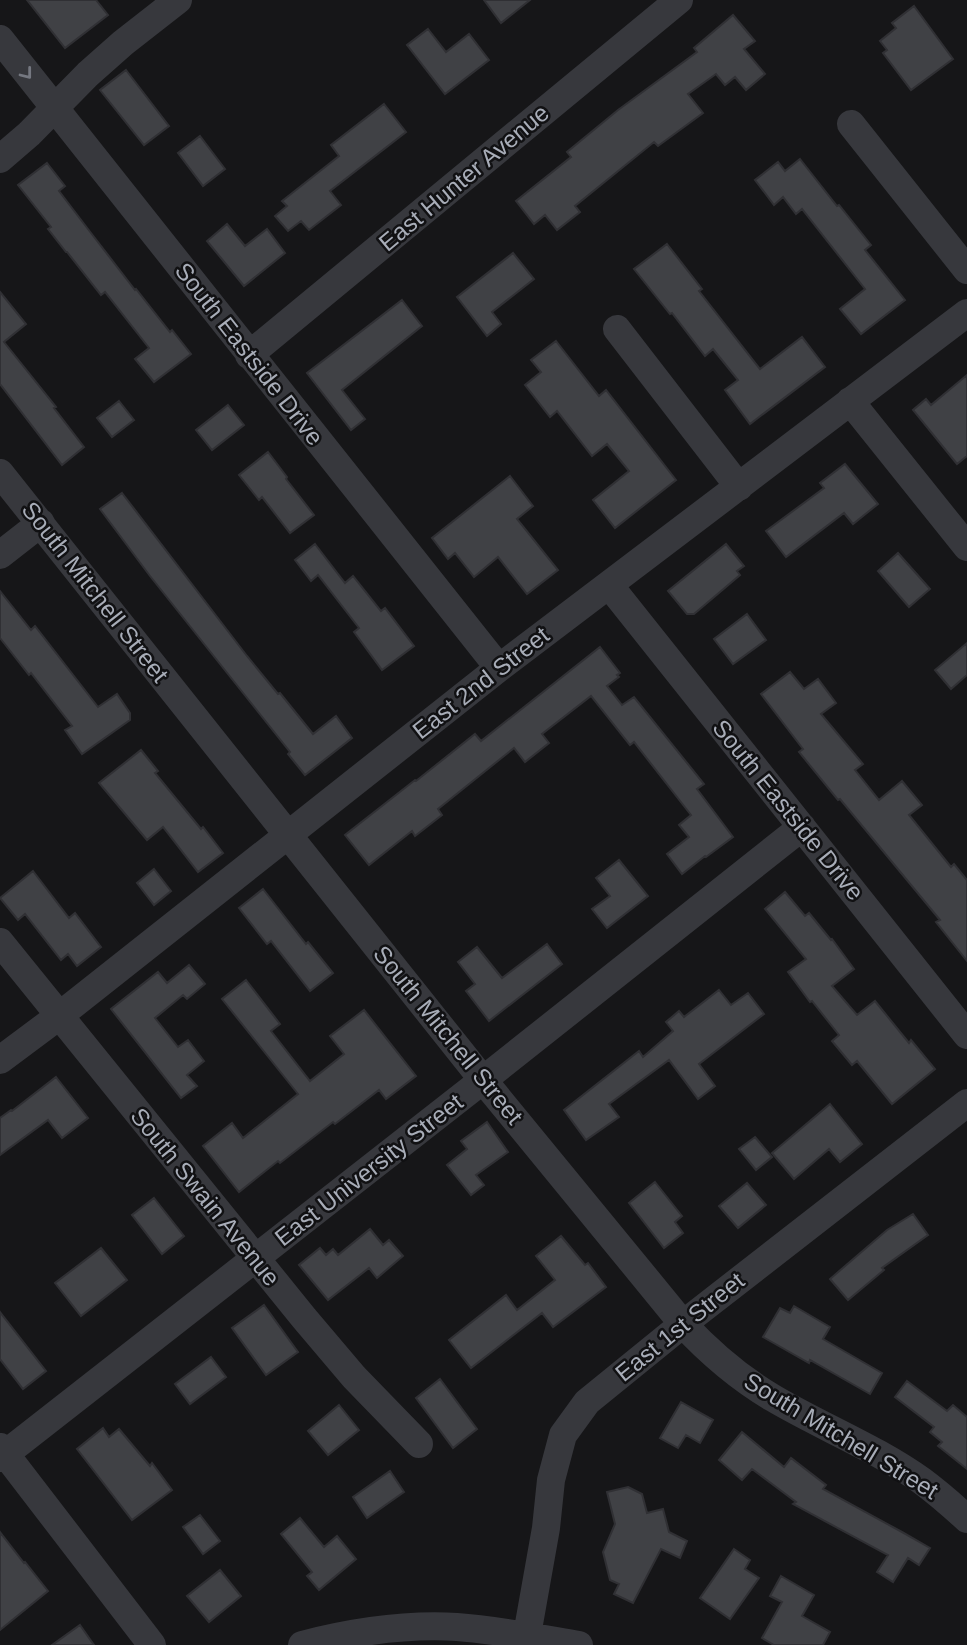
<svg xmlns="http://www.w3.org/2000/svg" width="967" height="1645" viewBox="0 0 967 1645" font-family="Arial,sans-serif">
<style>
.building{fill:#404145;stroke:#303034;stroke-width:2}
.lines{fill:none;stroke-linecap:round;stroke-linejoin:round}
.minor{stroke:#37383d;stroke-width:28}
.oneway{stroke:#757881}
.labels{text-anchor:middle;stroke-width:5;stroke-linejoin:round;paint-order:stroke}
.street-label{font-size:24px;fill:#a8adb8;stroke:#111113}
</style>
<rect width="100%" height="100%" fill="#161618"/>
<path class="building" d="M27 0H96L108 15 65 48Z
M484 0H530L501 23Z
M914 6 953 59 911 90 883 53 887 50 880 41 896 28 892 23Z
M733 15 755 41 744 49 765 74 746 90 735 77 725 85 716 74 688 94 703 113 658 146 654 142 575 206 580 212 557 230 545 215 534 224 516 201 571 157 567 152 618 110 697 52 694 48Z
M428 29 446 52 469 34 489 60 445 94 407 45Z
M126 70 169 126 144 145 100 90Z
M384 104 406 132 330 191 341 205 309 230 301 221 288 231 275 216 287 206 282 201 339 156 331 145Z
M200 136 225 169 203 186 178 153Z
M800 159 837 206 839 205 871 245 865 250 905 300 861 334 840 309 865 289 802 209 796 214 783 197 774 205 755 180 778 162 785 171Z
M47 163 65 186 59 191 91 233 135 290 136 289 170 332 172 330 191 354 154 382 135 359 149 348 105 292 101 295 67 252H66L48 229 51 227 18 185Z
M227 224 245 246 267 229 285 253 244 286 207 241Z
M667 244 702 289 699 291 760 369 802 337 825 367 750 424 725 390 738 380 713 349 705 356 672 313 670 314 634 269Z
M513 253 534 279 492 312 501 324 487 336 457 297Z
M0 292 26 324 4 342 56 407 54 408 84 447 62 465 0 384Z
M402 300 422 326 342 390 365 419 351 430 307 373Z
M556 341 599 396 606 390 676 480 615 528 593 500 629 471 607 444 592 456 557 411 550 417 525 385 541 372 531 360Z
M967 375V456L957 464 913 410 926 399 931 405Z
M119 401 134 420 112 437 97 418Z
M228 405 244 425 212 450 196 430Z
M268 452 287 477 286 479 314 515 290 533 262 497 259 500 239 475Z
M845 464 878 504 853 524 844 513 786 557 766 531 824 488 820 483Z
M510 476 533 506 517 519 558 570 527 594 498 557 474 577 455 553 448 559 432 538Z
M122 493 247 656 278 694 280 693 313 734 336 716 352 738 305 775 288 754 290 752 150 576 100 509Z
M315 544 345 583 353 576 381 611 385 608 414 646 382 670 354 632 359 628 318 575 311 581 295 560Z
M726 544 744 566 737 571 740 575 694 614H687L668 591Z
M898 553 930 589 909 607 878 571Z
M0 591 31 630 35 626 98 707 117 694 130 713V720L82 754 65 730 72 726 31 673 29 675 0 638Z
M747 614 766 640 733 664 714 639Z
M967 643V675L951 689 935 670Z
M600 647 620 673 617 675 619 677 607 686 622 705 634 697 704 784 697 789 733 837 706 857 705 856 682 874 667 854 689 837 679 825 691 815 634 742 630 745 591 696 542 734 549 743 525 762 514 748 438 809 442 815 415 836 412 831 369 865 345 835 415 780 416 781 475 734 481 741Z
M790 672 804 689 818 679 836 703 821 714 863 764 855 770 879 800 902 781 922 805 909 815 951 867 954 864 967 880V961L936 922 940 920 840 799 838 800 799 752 803 749 761 694Z
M141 750 158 771 155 773 201 829 203 827 223 853 198 872 163 827 147 840 99 783Z
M619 860 648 896 607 928 592 909 610 896 596 878Z
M154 869 171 891 154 905 137 883Z
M33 871 69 918 75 913 101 947 77 966 68 954 61 960 25 914 18 920 0 898Z
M263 889 306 944 308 942 333 973 310 991 271 941 267 944 239 908Z
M785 892 805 916 809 913 831 940 832 939 854 969 832 986 857 1015 875 1001 909 1043 911 1040 935 1069 892 1104 857 1061 852 1065 832 1041 839 1035 812 1001 810 1002 788 972 806 959 765 909Z
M547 944 562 964 489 1021 466 991 475 984 458 962 477 947 502 978Z
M189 965 205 984 187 999 183 995 155 1018 178 1047 188 1040 204 1061 187 1075 197 1086 181 1098 111 1009 158 972 167 983Z
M246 980 280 1024 271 1031 310 1081 344 1054 330 1036 364 1010 416 1076 386 1099 379 1090 335 1124 333 1122 280 1163 278 1161 239 1192 203 1146 232 1123 243 1138 298 1094 222 999Z
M719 990 731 1005 748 993 764 1014 699 1064 715 1086 698 1099 669 1060 609 1104 619 1117 586 1140 564 1110 639 1051 643 1057 673 1031 666 1022 679 1011 684 1017Z
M56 1077 88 1118 62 1138 48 1120 0 1155V1118L11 1110 12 1111Z
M830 1104 862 1144 840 1162 829 1149 794 1179 772 1153Z
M487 1122 508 1152 476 1175 484 1185 471 1195 447 1165 467 1149 461 1141Z
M755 1137 772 1157 756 1170 739 1149Z
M655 1182 682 1216 675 1222 683 1233 664 1248 629 1203Z
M747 1183 766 1205 738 1228 719 1206Z
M154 1198 184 1236 162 1254 132 1215Z
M913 1214 928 1235 882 1268 884 1270 848 1300 830 1279 887 1230Z
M370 1229 383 1245 389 1240 403 1256 377 1278 369 1268 328 1300 299 1265 320 1248 326 1255 333 1249 338 1255Z
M561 1236 585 1265 588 1263 606 1287 553 1327 542 1313 471 1368 449 1340 506 1295 517 1310 555 1280 536 1256Z
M101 1248 127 1280 81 1316 55 1283Z
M264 1305 298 1352 266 1375 232 1328Z
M794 1306 830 1327 823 1339 882 1373 870 1394 810 1360 809 1363 763 1337 780 1308 790 1313Z
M0 1312 46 1371 23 1389 0 1359Z
M211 1357 226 1377 190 1404 175 1384Z
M440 1379 477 1429 453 1448 416 1398Z
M907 1381 947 1411 953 1405 967 1417V1469L938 1446 942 1442 930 1432 934 1427 895 1397Z
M681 1402 713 1420 700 1443 686 1435 678 1448 660 1438Z
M339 1405 359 1430 328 1455 308 1431Z
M103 1428 109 1437 119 1429 150 1466 152 1463 172 1490 132 1520 77 1449Z
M742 1432 784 1467 791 1458 826 1485 823 1489 902 1532 930 1548 919 1565 908 1558 893 1582 877 1572 888 1555 793 1504 796 1502 752 1469 742 1480 719 1460Z
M390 1471 404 1492 367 1518 353 1497Z
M628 1487 642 1494 647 1513 663 1509 669 1532 687 1541 680 1558 661 1549 633 1603 614 1594 619 1584 610 1580 603 1552 615 1524 607 1492Z
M200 1515 220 1541 203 1554 183 1527Z
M300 1518 324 1547 337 1536 356 1559 319 1590 307 1576 312 1572 281 1534Z
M0 1532 24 1563 25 1562 48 1591 0 1630Z
M734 1549 750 1560 745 1569 759 1578 730 1619 700 1598Z
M220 1570 241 1596 209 1622 187 1596Z
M781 1576 814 1595 802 1616 830 1632 823 1645H774L762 1638 782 1602 770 1596Z
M80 1625 94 1645H52Z"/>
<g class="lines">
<path class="minor" d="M0 39 499 668
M851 124 967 270
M0 159 29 134 88 74 123 43 178 0
M617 329 739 487
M249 355 679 0
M850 401 967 547
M0 473 483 1080 683 1324C710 1353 739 1378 773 1398 822 1427 876 1448 922 1481 938 1493 953 1506 967 1519
M0 555 41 523
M609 585 967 1035
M0 942 304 1318 354 1377 419 1444
M0 1060 59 1016 499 668 967 313
M0 1447 152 1645
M0 1458 483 1080 802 827
M527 1635 546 1528 551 1480 563 1435 587 1402 683 1324 967 1103
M302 1645C352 1632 406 1624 457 1627 498 1630 538 1638 579 1645"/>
</g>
<defs><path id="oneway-chevron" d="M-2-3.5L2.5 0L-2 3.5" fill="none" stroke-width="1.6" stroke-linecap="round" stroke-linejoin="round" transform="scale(1.75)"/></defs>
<use class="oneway" href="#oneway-chevron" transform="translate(27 74) rotate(52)"/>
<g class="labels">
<g class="street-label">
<text transform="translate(464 178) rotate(-40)" y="8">East Hunter Avenue</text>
<text transform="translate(249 354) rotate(52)" y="8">South Eastside Drive</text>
<text transform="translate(95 592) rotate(52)" y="8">South Mitchell Street</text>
<text transform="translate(481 683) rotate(-38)" y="8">East 2nd Street</text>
<text transform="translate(788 810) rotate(51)" y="8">South Eastside Drive</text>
<text transform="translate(448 1035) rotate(51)" y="8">South Mitchell Street</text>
<text transform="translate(369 1170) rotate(-38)" y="8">East University Street</text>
<text transform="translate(205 1197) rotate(51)" y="8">South Swain Avenue</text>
<text transform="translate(680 1327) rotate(-39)" y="8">East 1st Street</text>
<text transform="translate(841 1436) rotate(31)" y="8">South Mitchell Street</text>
</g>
</g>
</svg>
